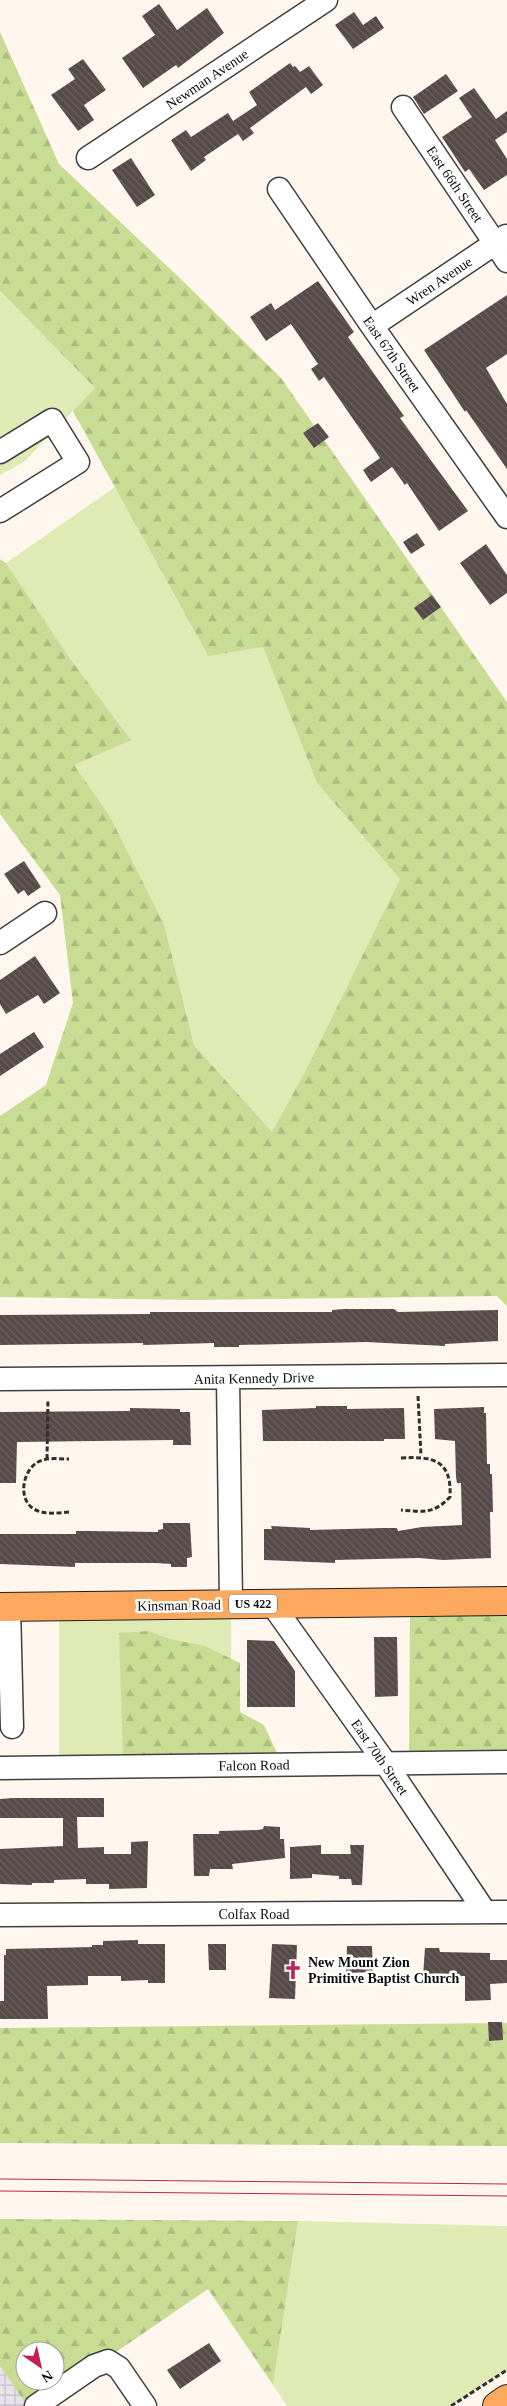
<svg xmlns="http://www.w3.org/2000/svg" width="507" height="2406" viewBox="0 0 507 2406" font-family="Georgia,serif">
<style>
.industrial{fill:url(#industrial-grid)}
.grass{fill:#e0eab5}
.forest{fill:url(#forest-firs);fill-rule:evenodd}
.building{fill:url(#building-back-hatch)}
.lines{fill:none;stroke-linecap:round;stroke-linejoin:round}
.minor-casing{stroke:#404040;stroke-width:25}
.major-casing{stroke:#1e1e1e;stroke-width:30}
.path{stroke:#2f2f2f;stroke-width:3;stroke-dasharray:5 2.5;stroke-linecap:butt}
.minor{stroke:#fff;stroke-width:22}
.major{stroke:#fda85f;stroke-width:28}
.tram{stroke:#c12057;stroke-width:1}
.labels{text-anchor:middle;stroke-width:5;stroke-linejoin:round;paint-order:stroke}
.shield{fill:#fff;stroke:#565656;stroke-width:1}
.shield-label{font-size:12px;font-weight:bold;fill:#0d0d0d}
.street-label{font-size:14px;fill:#0d0d0d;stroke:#fff}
.poi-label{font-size:14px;font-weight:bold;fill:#0d0d0d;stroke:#fff;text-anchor:start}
</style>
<defs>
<pattern id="industrial-grid" width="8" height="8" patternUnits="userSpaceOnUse" patternTransform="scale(1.25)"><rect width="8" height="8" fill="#e7e1ec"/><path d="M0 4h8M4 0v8" fill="none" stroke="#c5c0c9"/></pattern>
<pattern id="forest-firs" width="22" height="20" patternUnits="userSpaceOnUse" patternTransform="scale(1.25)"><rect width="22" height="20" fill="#c9dc94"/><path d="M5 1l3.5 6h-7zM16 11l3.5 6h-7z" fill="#abbc7e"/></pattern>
<pattern id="building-back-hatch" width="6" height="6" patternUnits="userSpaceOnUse" patternTransform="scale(1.25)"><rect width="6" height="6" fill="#564a49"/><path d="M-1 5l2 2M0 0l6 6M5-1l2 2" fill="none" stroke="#69605f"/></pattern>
</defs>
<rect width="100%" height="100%" fill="#fff6ed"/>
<path class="industrial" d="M0 2366 27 2406H0Z"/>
<path class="grass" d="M0 291 95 388 24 462 0 475Z
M115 487 207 655 263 647 317 783 400 879 305 1072 272 1133 194 1045 164 924 109 815 73 765 130 739 71 660 6 563Z
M231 1604V1765L59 1767V1606Z
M298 2221 507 2226V2370L451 2406H287L273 2385Z"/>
<path class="forest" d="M0 32 59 164 186 284 281 378 507 702V1306L497 1296 192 1300 0 1297V1116L46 1085 73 1003 60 895 0 814V559L6 563 71 660 131 740 74 765 109 815 164 924 194 1045 272 1132 305 1072 400 879 317 783 263 647 208 656 73 411 95 388 0 291Z
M507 1601V1762L409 1763 410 1603Z
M148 1631 170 1639 205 1646 240 1663V1712L264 1725 278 1755 123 1758 119 1633Z
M507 2023V2146L0 2143V2028Z
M0 2219 298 2221 273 2385 208 2289 100 2363 27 2406 0 2366ZM25 2351H55V2381H25Z"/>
<path class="building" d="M159 4 177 30 207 8 224 33 178 68 176 65 143 88 122 58 155 35 142 16Z
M354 12 363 25 376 16 384 28 353 49 335 25Z
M83 59 106 90 84 105 94 120 78 131 51 95 75 79 68 69Z
M290 63 293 67 295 66 300 72 309 66 323 85 311 94 306 87 250 128 254 133 243 141 238 134 204 157 206 160 191 171 171 140 186 130 191 137 228 113 233 121 257 105 249 92Z
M446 74 458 91 424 114 413 97Z
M474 88 496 119 507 111V132L495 140 507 159V175L484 190 469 169 465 172 442 137 472 117 459 98Z
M131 158 155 195 137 207 112 170Z
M318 281 354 332 348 337 404 416 400 418 468 511 439 531 407 483 405 485 392 467 371 482 363 470 380 458 324 377 319 381 311 369 318 364 291 324 266 341 250 317 271 303 275 310Z
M507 295V354L486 368 507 404V469L466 410 465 412 424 350Z
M318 423 329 437 314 448 303 433Z
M417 533 425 545 411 554 403 542Z
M486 544 507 575V593L490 605 460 563Z
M432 595 441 607 423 620 414 608Z
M24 861 41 887 28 896 24 890 18 894 4 874Z
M35 956 60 993 44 1004 38 995 6 1014 0 1004V980Z
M34 1032 44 1047 0 1076V1054Z
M344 1309H394L398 1312 498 1310V1341L445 1344V1346L366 1342 239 1345V1347H214V1343L143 1345V1343L0 1345V1315L150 1314V1312H332V1310Z
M316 1406H347V1409L404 1408 405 1439H384V1441H263L262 1410 316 1408Z
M484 1407V1413H486L487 1464H490V1474H492L493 1512H490L491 1558 443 1560 419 1558 335 1560V1563L264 1560V1529H272L271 1526 310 1528V1530L384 1528H397L398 1531 422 1527 462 1525 461 1483H457L456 1477 455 1441 435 1439 434 1409Z
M130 1408 180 1409V1412H190L191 1445H173V1440L17 1442 16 1483H0V1412L130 1411Z
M163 1523H190L192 1557 187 1558V1567H171V1564L156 1563H75V1567L0 1564V1534H76V1531H89L158 1532V1530L163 1529Z
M374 1637H397L398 1696 375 1697Z
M247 1640 274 1641 295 1671V1707H247Z
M13 1798H104V1817H77L78 1848 104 1847V1854H131V1842L148 1841 147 1888 109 1889V1884H86V1879L54 1880V1883H32V1885L0 1884V1849L63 1846V1818H0V1799Z
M264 1826 280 1827V1839H284L285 1858 232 1864 233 1869H210L209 1876H194L193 1834H219V1831L258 1830 263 1829Z
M321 1845V1854H351L350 1845H364L362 1885H352L351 1879H339V1876L312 1874V1878L290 1879V1847Z
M138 1940V1944H165V1983H148V1980L121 1981V1976H88V1985L47 1986 48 2019H0V2001H4V1955H6V1949L92 1947V1945H103V1941Z
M208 1944H226V1970H209Z
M272 1944 297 1945 295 1999 269 1998Z
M347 1946H372L373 1972 346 1973Z
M425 1948H439L440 1952 490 1953V1960H507V1983L490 1984 491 2000 465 2001V1976H423Z
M488 2022H502L503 2040 489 2041Z
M209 2343 221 2361 180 2389 167 2370Z"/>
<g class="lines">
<g class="minor-casing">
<path id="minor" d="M403 107 507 261
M88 158 326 0
M279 189 372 326 507 517
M372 326 506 236
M0 452 52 420 78 462 0 511
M0 943 45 913
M228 1378 231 1604
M0 1379 507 1375
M272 1604 386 1764 485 1912
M9 1607 12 1727
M0 1768 507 1762
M0 1915 507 1912
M36 2406 94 2366 108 2361 119 2368 145 2406"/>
</g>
<g class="major-casing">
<path id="major" d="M0 1607 507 1601
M497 2406 507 2399"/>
</g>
<path class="path" d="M418 1396 421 1456
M401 1458C433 1456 452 1460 450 1497 434 1514 423 1512 401 1510
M47 1459 48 1399
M69 1512C57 1513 44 1515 34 1509 17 1499 23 1470 38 1462 47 1457 59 1459 69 1459
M451 2406 507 2370"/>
<use href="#minor" class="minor"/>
<use href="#major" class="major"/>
<path class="tram" d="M0 2179 507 2184
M0 2191 507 2196"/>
</g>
<defs>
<g id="church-bare" transform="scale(1.5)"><path d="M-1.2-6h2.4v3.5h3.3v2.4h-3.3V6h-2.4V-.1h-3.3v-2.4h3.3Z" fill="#c12057" stroke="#fff" stroke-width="2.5" paint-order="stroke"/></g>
</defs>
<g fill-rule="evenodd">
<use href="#church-bare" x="293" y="1970"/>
</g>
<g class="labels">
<rect class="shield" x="229" y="1594.5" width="48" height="19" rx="4"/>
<g class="shield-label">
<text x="253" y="1608">US 422</text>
</g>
<g class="street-label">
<text transform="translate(207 79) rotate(-34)" y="5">Newman Avenue</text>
<text transform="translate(455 184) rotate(56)" y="5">East 66th Street</text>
<text transform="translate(439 281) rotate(-34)" y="5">Wren Avenue</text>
<text transform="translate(392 354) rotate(55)" y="5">East 67th Street</text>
<text transform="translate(254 1378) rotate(-1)" y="5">Anita Kennedy Drive</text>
<text transform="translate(179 1605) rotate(-1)" y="5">Kinsman Road</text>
<text transform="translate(380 1757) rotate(55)" y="5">East 70th Street</text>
<text transform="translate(254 1765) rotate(-1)" y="5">Falcon Road</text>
<text x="254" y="1919">Colfax Road</text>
</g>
<g class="poi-label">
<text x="308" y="1967">New Mount Zion<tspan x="308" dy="16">Primitive Baptist Church</tspan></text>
</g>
</g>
<g transform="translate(40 2366) rotate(146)"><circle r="24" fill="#ffffff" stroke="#9e9e9e"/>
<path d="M0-4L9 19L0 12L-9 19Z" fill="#c12057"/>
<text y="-8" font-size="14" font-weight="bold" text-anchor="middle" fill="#0d0d0d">N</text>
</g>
</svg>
